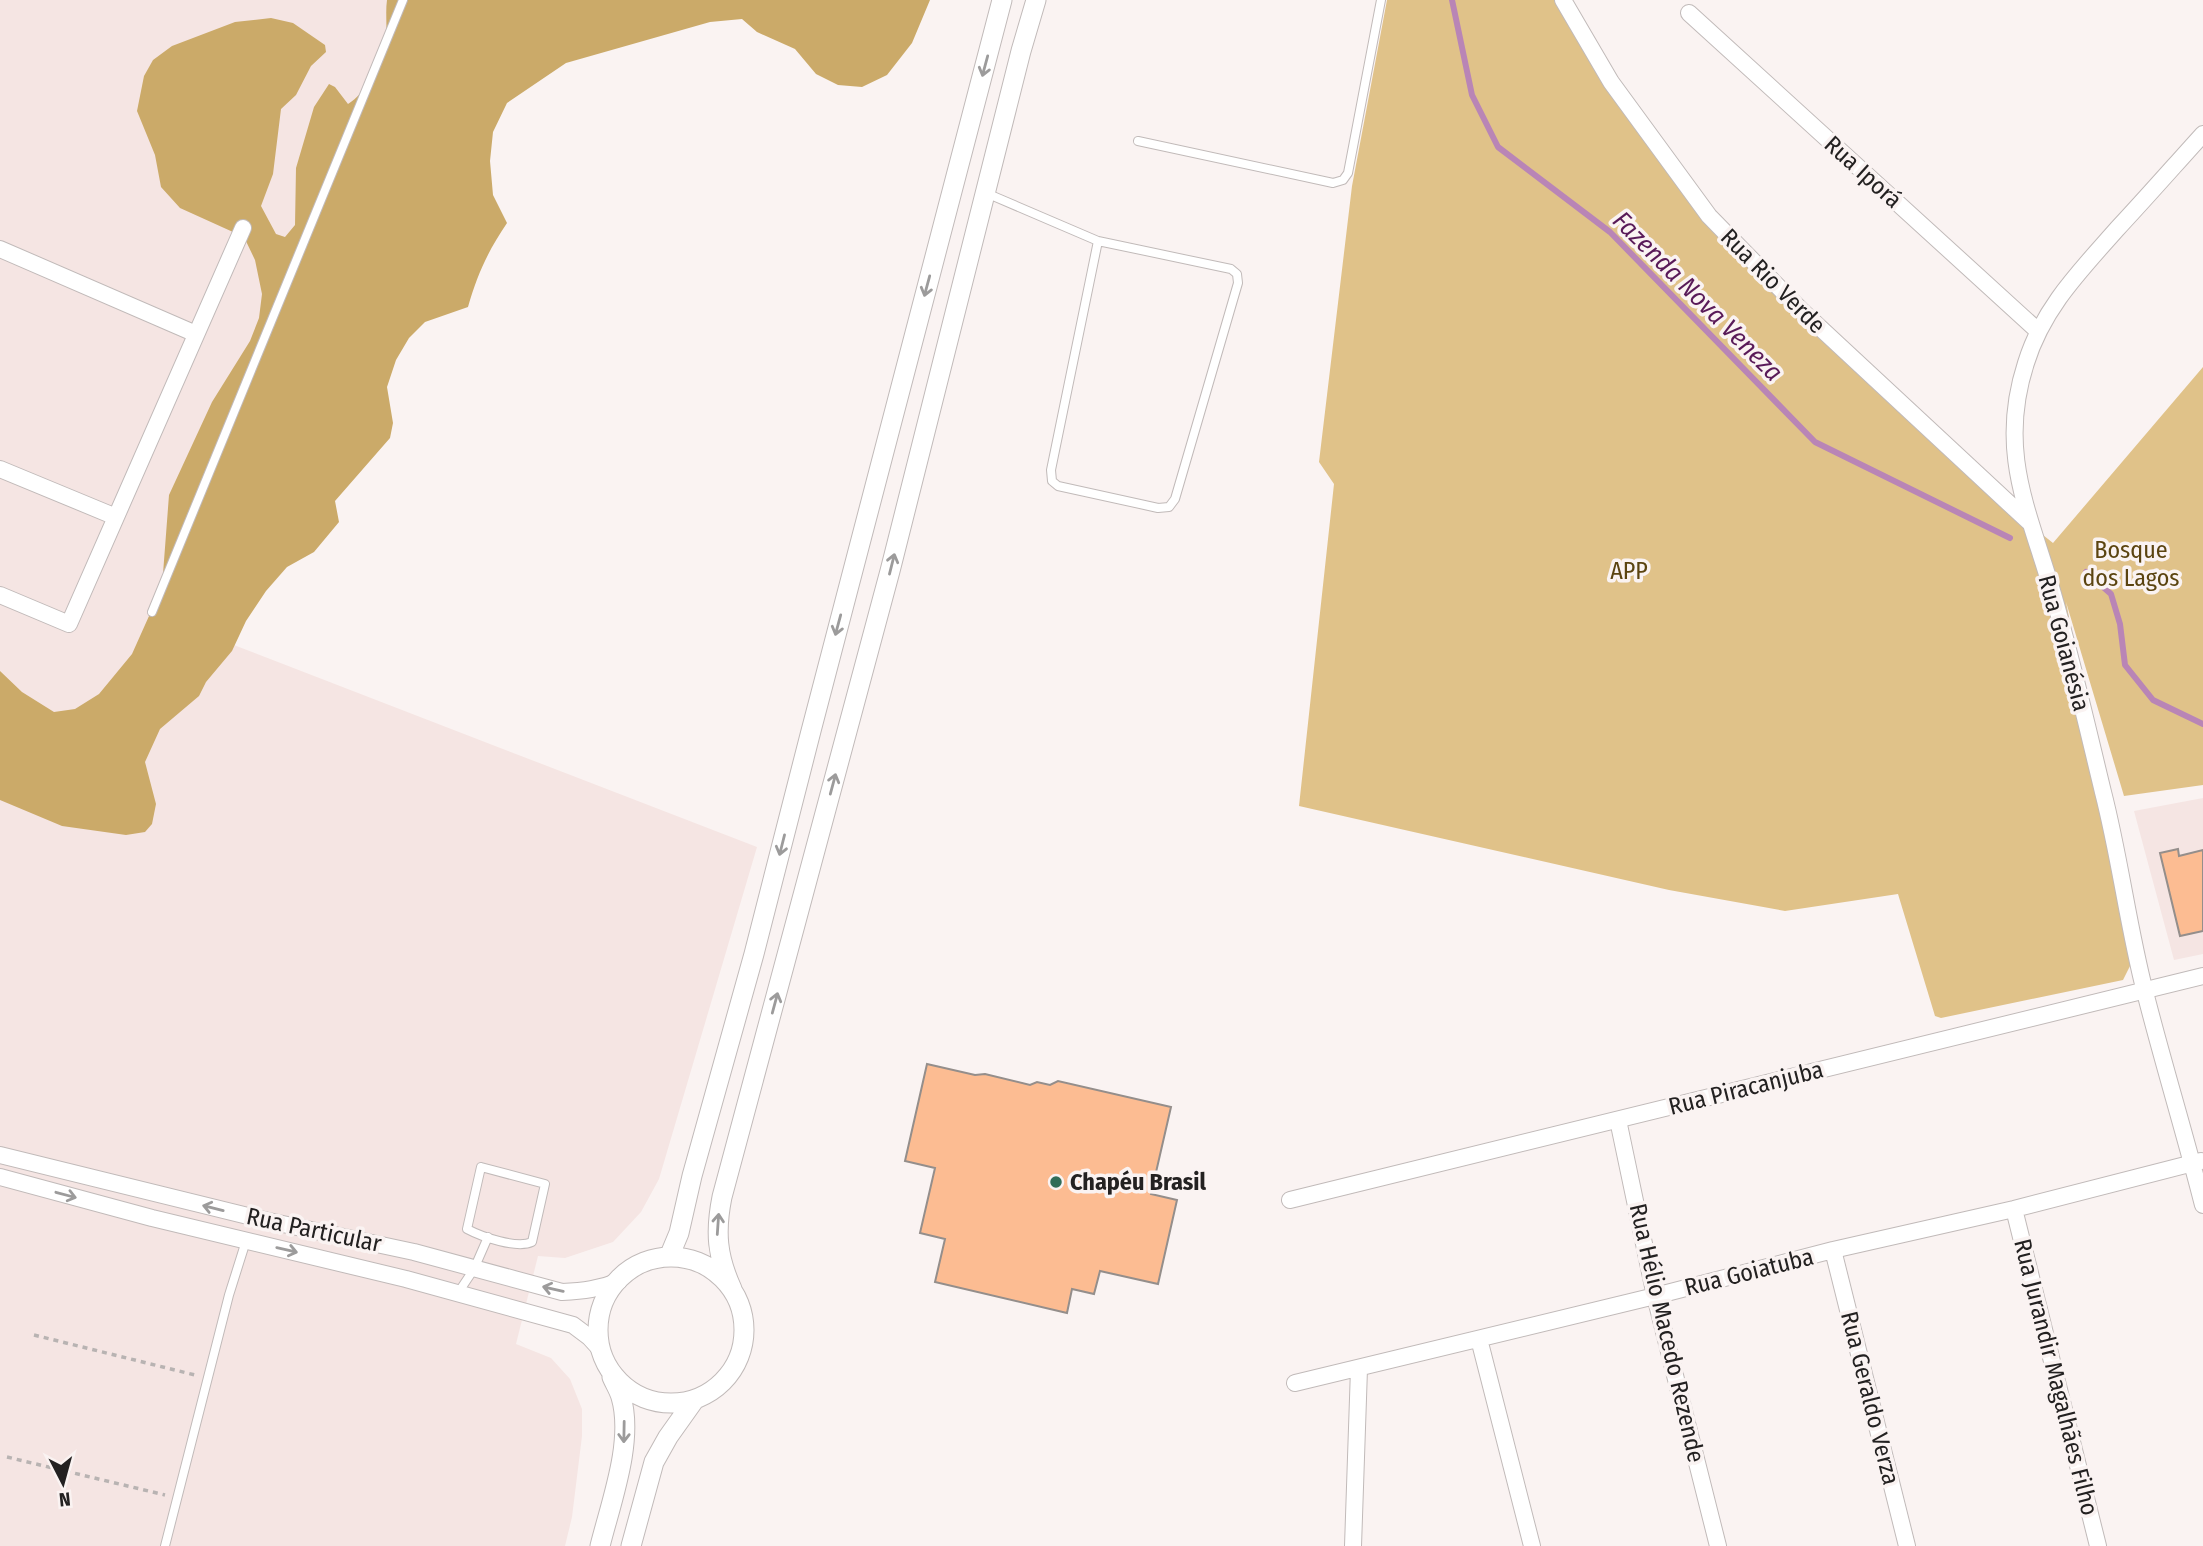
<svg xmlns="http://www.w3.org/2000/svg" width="2203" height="1546" viewBox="0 0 2203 1546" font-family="'Fira Sans Condensed',sans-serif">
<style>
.built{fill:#f5e5e3}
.green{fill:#e0c289}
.forest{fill:#cbaa69}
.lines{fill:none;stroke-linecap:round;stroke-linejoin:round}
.stream{stroke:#b985b6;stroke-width:6}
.building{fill:#fcbc92;stroke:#948e8b;stroke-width:2}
.service-casing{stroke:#c1bab9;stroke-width:10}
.minor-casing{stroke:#c1bab9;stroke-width:18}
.tertiary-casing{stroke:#c1bab9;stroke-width:21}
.path{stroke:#b8b3b2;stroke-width:3.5;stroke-dasharray:5 5;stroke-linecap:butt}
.service{stroke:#fff;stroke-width:8}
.minor{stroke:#fff;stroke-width:16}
.tertiary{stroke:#fff;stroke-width:19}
.oneway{stroke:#9c9b9b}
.poi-dot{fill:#316d58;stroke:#faf3f2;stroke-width:2.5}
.labels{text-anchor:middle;stroke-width:7;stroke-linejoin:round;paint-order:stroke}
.street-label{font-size:24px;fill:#232121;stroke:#faf3f2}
.park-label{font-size:24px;fill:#5b4410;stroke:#faf3f2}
.poi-label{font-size:24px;font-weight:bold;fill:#232121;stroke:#faf3f2;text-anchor:start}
.water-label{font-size:26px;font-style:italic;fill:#591a58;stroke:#faf3f2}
</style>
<rect width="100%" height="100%" fill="#faf3f2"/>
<path class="built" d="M0 0H405L156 615 757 847 659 1179 641 1212 613 1242 565 1258 538 1256 516 1344 551 1358 570 1379 582 1409V1436L572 1517 565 1546H0Z
M2203 798V954L2174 960 2134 811Z"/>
<path class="green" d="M1387 0H1560L1601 81 1702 218 2038 531 2053 543 2203 367V785L2124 796 2066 602 2108 813 2131 964 2123 980 1941 1018 1935 1016 1898 894 1785 911 1669 890 1299 806 1334 484 1319 462 1352 186Z"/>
<path class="forest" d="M387 0H930L912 43 887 75 862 87 838 85 816 74 795 49 757 32 742 19 710 22 566 63 507 103 493 132 490 161 493 195 507 223C488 251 477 275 468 307L425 322 409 338 396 360 387 387 393 423 390 438 335 501 339 522 314 552 287 567 266 591 246 621 232 651 206 682 199 696 160 729 145 762 156 804 152 824 145 832 126 835 62 826 0 800V671L22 692 54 712 75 709 99 694 132 654 162 587 169 495 212 402 250 341 259 318 262 294 255 260 244 237 180 208 161 187 155 155 137 111 144 76 153 60 172 46 235 22 271 18 293 23 325 45 326 52 311 66 296 95 281 109 273 174 261 206 276 234 285 237 295 225 296 168 314 107 329 84 335 87 348 104C366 93 380 66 385 44 388 30 385 14 387 0Z"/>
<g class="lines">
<path class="stream" d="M1452 0 1472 95 1498 147 1610 232 1815 442 2010 538
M2086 572 2111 594 2120 624 2125 665 2153 700 2203 724"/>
</g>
<path class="building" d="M2178 849 2179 856 2203 850V931L2180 936 2160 853Z
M927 1064 975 1075 985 1074 1030 1085 1037 1082 1050 1085 1058 1081 1171 1107 1151 1194 1177 1200 1158 1284 1100 1271 1094 1294 1072 1289 1067 1313 935 1282 945 1239 920 1233 935 1168 905 1161Z"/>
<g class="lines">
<g class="service-casing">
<path id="service" d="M1138 141 1333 183 1343 180 1348 173 1381 0
M986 193 1098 241 1051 470 1052 481 1058 486 1158 508 1169 507 1175 499 1238 283 1237 274 1231 269 1098 241
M152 612 403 0
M481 1167 545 1184 532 1242C517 1249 482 1237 467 1229Z
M458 1293 474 1269 488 1237
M165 1546 229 1295 246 1241"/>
</g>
<g class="minor-casing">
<path id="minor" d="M1563 0 1611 82 1709 216 1801 310 2029 522
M1689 13 2038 331
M2203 134C2174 166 2146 198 2117 229 2080 271 2043 308 2026 363 1997 452 2029 511 2053 594 2072 660 2087 726 2103 792 2120 858 2128 926 2145 992 2163 1063 2185 1134 2203 1205
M0 249 196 334
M0 469 116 517
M0 595 69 624 243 228
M1618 1120 1655 1296 1718 1546
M0 1155 264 1220 414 1252 562 1292C583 1291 600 1289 619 1281
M0 1177 152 1218 406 1279 573 1325 589 1337 600 1349
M1290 1200 2203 976
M2014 1209 2098 1546
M1833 1250 1907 1546
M1479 1339 1532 1546
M1295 1383 1655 1296 1833 1250 2014 1209 2201 1161
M1353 1546 1359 1369"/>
</g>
<g class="tertiary-casing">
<path id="tertiary" d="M669 1257 679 1233 692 1176 754 954 811 731 1002 0
M598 1330a73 73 0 1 1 146 0a73 73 0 1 1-146 0Z
M732 1289C717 1256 715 1232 722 1197L890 571 1021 51 1036 0
M600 1546C611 1502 634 1441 621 1397 619 1390 615 1384 612 1377
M631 1546 654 1462 668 1437 695 1399"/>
</g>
<path class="path" d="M34 1335 195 1375
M7 1457 165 1495"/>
<use href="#service" class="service"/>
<use href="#minor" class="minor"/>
<use href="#tertiary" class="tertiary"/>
</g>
<defs><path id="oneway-shaft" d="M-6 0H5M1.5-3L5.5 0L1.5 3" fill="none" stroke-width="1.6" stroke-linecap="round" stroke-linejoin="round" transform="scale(1.75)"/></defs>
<g class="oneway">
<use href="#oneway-shaft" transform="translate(985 66) rotate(105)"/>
<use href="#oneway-shaft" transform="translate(927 286) rotate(105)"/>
<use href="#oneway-shaft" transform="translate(892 564) rotate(-76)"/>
<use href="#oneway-shaft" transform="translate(838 625) rotate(105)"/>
<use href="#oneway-shaft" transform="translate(833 784) rotate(-75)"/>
<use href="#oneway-shaft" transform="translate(782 845) rotate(104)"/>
<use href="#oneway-shaft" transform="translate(775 1003) rotate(-75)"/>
<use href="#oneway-shaft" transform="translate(66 1195) rotate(15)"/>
<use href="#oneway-shaft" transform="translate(213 1208) rotate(-166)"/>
<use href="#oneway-shaft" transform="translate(718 1224) rotate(-86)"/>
<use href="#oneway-shaft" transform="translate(287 1250) rotate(13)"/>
<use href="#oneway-shaft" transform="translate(553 1289) rotate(-167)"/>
<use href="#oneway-shaft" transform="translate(624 1432) rotate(91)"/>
</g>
<circle class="poi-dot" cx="1056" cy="1182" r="7"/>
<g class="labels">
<g class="street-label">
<text transform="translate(1863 172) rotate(42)" y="8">Rua Iporá</text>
<text transform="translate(1773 281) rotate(45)" y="8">Rua Rio Verde</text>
<text transform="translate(2064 643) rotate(75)" y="8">Rua Goianésia</text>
<text transform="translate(1746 1088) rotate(-14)" y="8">Rua Piracanjuba</text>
<text transform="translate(314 1230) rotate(12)" y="8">Rua Particular</text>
<text transform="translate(1749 1272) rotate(-14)" y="8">Rua Goiatuba</text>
<text transform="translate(1667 1333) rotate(77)" y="8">Rua Hélio Macedo Rezende</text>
<text transform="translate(2056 1377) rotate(76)" y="8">Rua Jurandir Magalhães Filho</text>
<text transform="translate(1870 1398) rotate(76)" y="8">Rua Geraldo Verza</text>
</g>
<g class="park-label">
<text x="2131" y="558">Bosque<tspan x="2131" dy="28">dos Lagos</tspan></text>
<text x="1629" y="579">APP</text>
</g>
<g class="poi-label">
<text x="1070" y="1190">Chapéu Brasil</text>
</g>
<g class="water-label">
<text transform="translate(1698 296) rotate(45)" y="9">Fazenda Nova Veneza</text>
</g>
</g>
<g transform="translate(63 1483) rotate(174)" stroke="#faf3f2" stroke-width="5" paint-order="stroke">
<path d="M0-5L12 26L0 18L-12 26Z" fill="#232121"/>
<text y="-10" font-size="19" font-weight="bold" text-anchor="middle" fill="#232121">N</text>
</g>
</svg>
